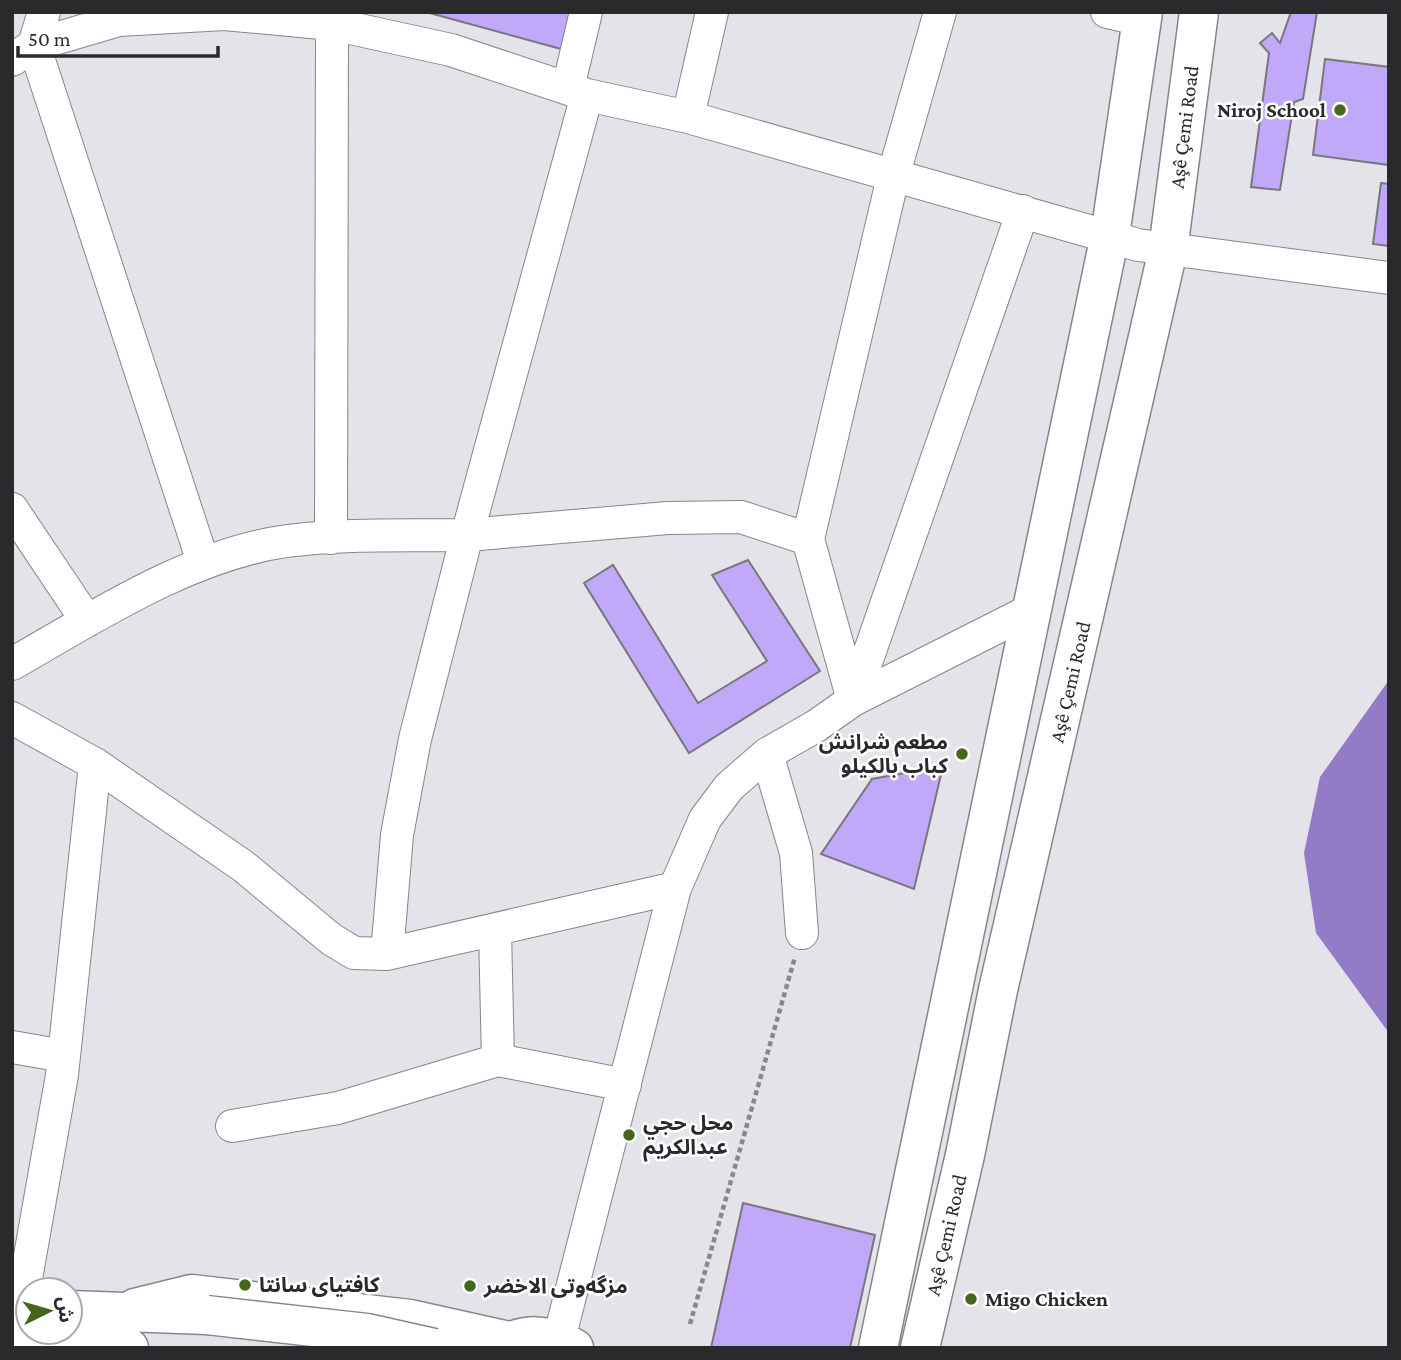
<svg xmlns="http://www.w3.org/2000/svg" width="1401" height="1360" viewBox="0 0 1401 1360" font-family="'Crimson Pro','Noto Sans Arabic',serif">
<style>
.water{fill:#947bc8}
.building{fill:#c1a8f8;stroke:#79777d;stroke-width:2}
.lines{fill:none;stroke-linecap:round;stroke-linejoin:round}
.minor-casing{stroke:#87858c;stroke-width:34}
.major-casing{stroke:#87858c;stroke-width:41}
.highway-casing{stroke:#87858c;stroke-width:41}
.path{stroke:#88878c;stroke-width:4.5;stroke-dasharray:5 3.5;stroke-linecap:butt}
.minor{stroke:#fff;stroke-width:32}
.major{stroke:#fff;stroke-width:38}
.highway{stroke:#fff;stroke-width:38}
.highway-bridge-casing{stroke:#87858c;stroke-width:41;stroke-linecap:butt}
.highway-bridge{stroke:#fff;stroke-width:38}
.poi-dot{fill:#45661d;stroke:#fff;stroke-width:2.5}
.labels{text-anchor:middle;stroke-width:5;stroke-linejoin:round;paint-order:stroke}
.poi-label{font-size:21px;font-weight:bold;fill:#2a292c;stroke:#fff;text-anchor:start}
.street-label{font-size:21px;fill:#2a292c;stroke:#fff}
</style>
<rect width="100%" height="100%" fill="#e5e3ea"/>
<path class="water" d="M1389 680V1033L1316 933 1304 853 1320 777Z"/>
<path class="building" d="M426 12H570L561 49Z
M1291 12H1317L1303 99 1294 102 1280 190 1251 187 1269 53 1260 43 1272 33 1280 43Z
M1325 59 1389 67V165L1313 155Z
M1381 183 1389 184V246L1373 244Z
M748 560 820 671 689 753 584 583 613 565 698 703 767 661 712 575Z
M943 766 914 889 821 854 872 779Z
M743 1203 875 1235 850 1348H711Z"/>
<g class="lines">
<g class="minor-casing">
<path id="minor" d="M44 12 34 45 203 562
M1107 12 1142 20
M12 60 34 45 119 20 224 14 332 24 451 50 587 95 688 117 1138 245 1389 278
M568 88 586 12
M688 117 712 12
M12 509 87 621
M331 538 332 24
M808 539 853 700
M12 664C96 616 191 554 287 541 346 533 408 536 467 535L587 95
M853 700 1023 211
M12 718 95 764 243 866 331 939 354 953 387 954 675 888
M767 754 796 853 802 933
M495 931 498 1060
M387 954 397 835 415 739 467 535 668 518 741 517 808 539 893 177 940 12
M12 1047 64 1056
M232 1126 338 1108 498 1060 625 1085
M21 1307 62 1075 95 764
M559 1339 675 888 705 819 729 787 767 754 816 726 853 700 1035 608"/>
</g>
<g class="major-casing">
<path id="major" d="M135 1308 192 1294 410 1319 509 1341
M498 1348C523 1332 549 1333 574 1348
M878 1348 1110 235 1143 12
M920 1348 965 1155 998 990 1168 250 1199 12"/>
</g>
<g class="highway-casing">
<path id="highway" d="M12 1307 28 1308
M70 1310 207 1315
M12 1342 129 1348"/>
</g>
<path class="path" d="M690 1324 795 957"/>
<use href="#minor" class="minor"/>
<use href="#major" class="major"/>
<use href="#highway" class="highway"/>
<g class="highway-bridge-casing">
<path id="highway-bridge" d="M207 1315 367 1333 434 1348"/>
</g>
<use href="#highway-bridge" class="highway-bridge"/>
</g>
<g class="poi-dot">
<circle cx="1340" cy="110" r="7"/>
<circle cx="962" cy="754" r="7"/>
<circle cx="629" cy="1135" r="7"/>
<circle cx="245" cy="1285" r="7"/>
<circle cx="470" cy="1286" r="7"/>
<circle cx="971" cy="1299" r="7"/>
</g>
<g class="labels">
<g class="poi-label">
<text x="1326" y="117" text-anchor="end">Niroj School</text>
<text x="948" y="749" text-anchor="end">مطعم شرانش<tspan x="948" dy="24">كباب بالكيلو</tspan></text>
<text x="643" y="1130">محل حجي<tspan x="643" dy="24">عبدالكريم</tspan></text>
<text x="259" y="1292">کافتیای سانتا</text>
<text x="484" y="1293">مزگەوتی الاخضر</text>
<text x="985" y="1306">Migo Chicken</text>
</g>
<g class="street-label">
<text transform="translate(1184 127) rotate(-83)" y="7">Aşê Çemi Road</text>
<text transform="translate(1070 682) rotate(-77)" y="7">Aşê Çemi Road</text>
<text transform="translate(946 1235) rotate(-77)" y="7">Aşê Çemi Road</text>
</g>
</g>
<rect width="1401" height="1360" fill="none" stroke="#2a292c" stroke-width="28"/>
<g transform="translate(49 1311) rotate(85)"><circle r="33" fill="#ffffff" stroke="#aaa9ab" stroke-width="2"/>
<path d="M0-5L12 26L0 18L-12 26Z" fill="#45661d"/>
<text y="-10" font-size="19" font-weight="bold" text-anchor="middle" fill="#2a292c">ش</text>
</g>
<path d="M18 46v10h200v-10" fill="none" stroke="#2a292c" stroke-width="3.5"/>
<text x="28" y="46" font-size="21" fill="#2a292c" stroke="#ffffff" stroke-width="5" paint-order="stroke">50 m</text>
</svg>
